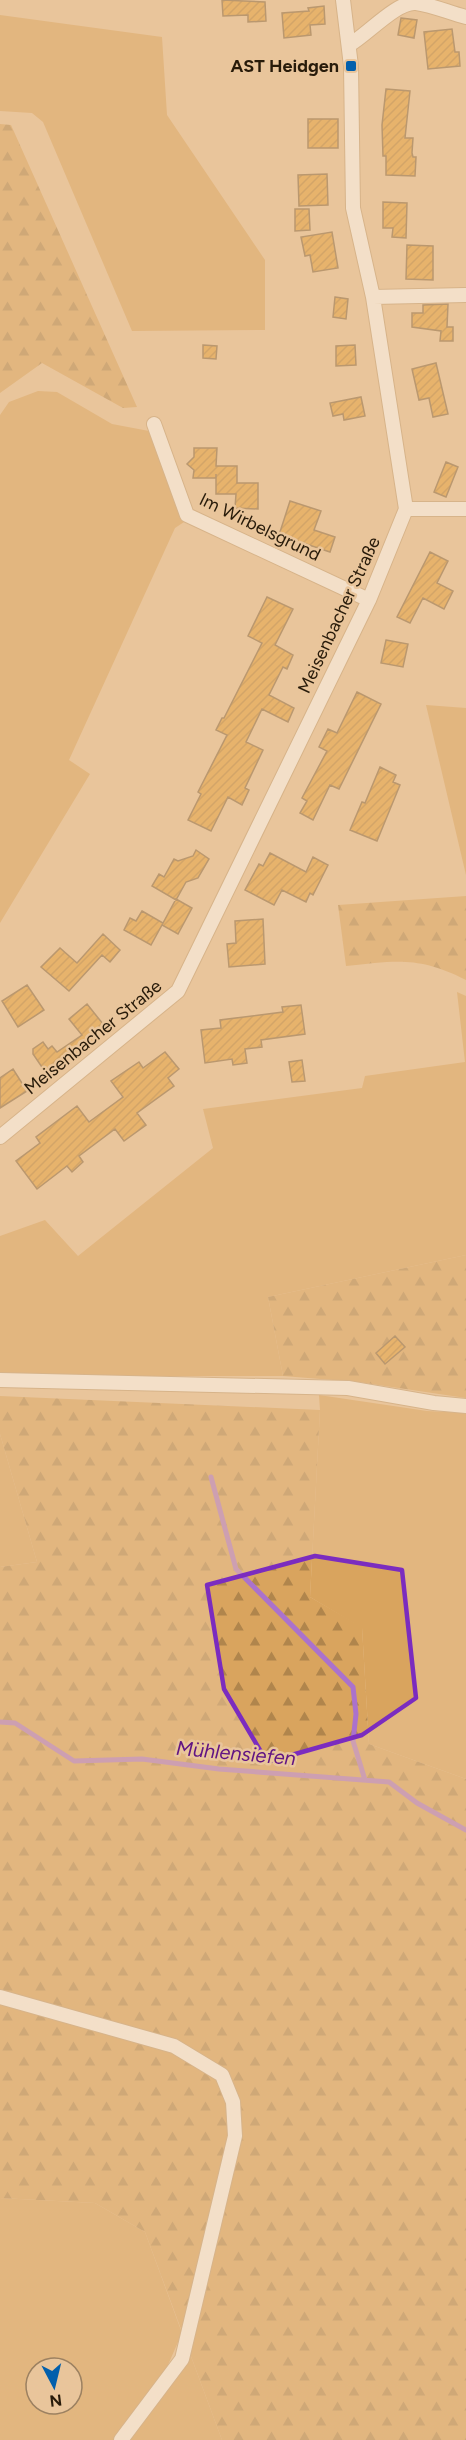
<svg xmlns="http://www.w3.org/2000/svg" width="466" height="2440" viewBox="0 0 466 2440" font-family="Figtree,sans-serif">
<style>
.grass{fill:#d9a45e;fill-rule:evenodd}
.forest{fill:url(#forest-firs)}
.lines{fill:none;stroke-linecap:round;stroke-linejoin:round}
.stream{stroke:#ab72cc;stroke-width:5}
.building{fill:url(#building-hatch);stroke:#82623a;stroke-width:1.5}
.street-casing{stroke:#c19f75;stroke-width:16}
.street{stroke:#fff;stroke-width:14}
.marked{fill:none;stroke:#7b2cbf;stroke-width:4.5;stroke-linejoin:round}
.poi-dot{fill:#025fac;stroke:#e9c59b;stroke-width:2}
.labels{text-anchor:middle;stroke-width:5;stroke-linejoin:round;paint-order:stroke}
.poi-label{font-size:18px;font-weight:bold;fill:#281b0a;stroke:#e9c59b;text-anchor:end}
.street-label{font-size:18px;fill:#281b0a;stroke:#e9c59b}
.water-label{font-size:20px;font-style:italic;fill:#611483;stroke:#e9c59b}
</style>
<defs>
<pattern id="forest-firs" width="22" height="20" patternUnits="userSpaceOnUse" patternTransform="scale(1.5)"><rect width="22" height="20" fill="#d9a45e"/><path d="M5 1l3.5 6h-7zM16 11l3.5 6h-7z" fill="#b0854c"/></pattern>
<pattern id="building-hatch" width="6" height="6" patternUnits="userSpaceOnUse" patternTransform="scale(1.5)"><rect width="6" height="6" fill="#e49d34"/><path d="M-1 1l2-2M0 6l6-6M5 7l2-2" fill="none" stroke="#b97f2a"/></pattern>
</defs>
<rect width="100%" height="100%" fill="#e9c59b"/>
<path class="grass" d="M0 15 162 37 167 115 265 260V330L132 331 43 122 32 113 0 111Z
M38 391 57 392 112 424 149 431 184 522 175 528 69 760 90 774 0 923V415L9 402Z
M426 705 466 708V875Z
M457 992 466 996V1255L268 1297 283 1376H0V1236L45 1220 78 1256 213 1148 203 1109 362 1088 365 1076 465 1062Z
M319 1395 427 1411 466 1413V1779L369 1744 362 1628 310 1597 320 1410Z
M0 1434 37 1562 0 1567Z
M0 2198 95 2203 145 2232 182 2333 164 2374 115 2440H0ZM36 2368H72V2404H36Z
M189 2351 222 2440H127Z"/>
<path class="forest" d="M0 124 11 125 137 407 123 408 42 363 0 393Z
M466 896V980C418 956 397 961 346 966L338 905Z
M466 1255V1398L358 1382 283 1376 268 1297Z
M0 1396 320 1410 310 1597 362 1627 369 1744 466 1779V2440H222L145 2232 95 2203 0 2198V1567L37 1562 0 1434Z"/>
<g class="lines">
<path class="stream" d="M211 1477 236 1569 353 1687 356 1714 353 1741 365 1780
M0 1722 15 1723 74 1761 142 1759 219 1769 389 1782 417 1803 466 1830"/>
</g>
<path class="building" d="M222 0 265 2 266 21 248 22V15L223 16Z
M324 6 325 24 310 25 311 35 284 38 282 13 309 11 308 8Z
M401 18 417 20 414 38 398 35Z
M452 29 455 52H459L460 66 428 69 424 32Z
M386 89 410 91 405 138H413L412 153 413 157H416L415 176 386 175V156H383L382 125Z
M308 119H338V148H308Z
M327 174 328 205 299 206 298 175Z
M383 202 407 203 406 238 392 237 393 228H383Z
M295 209H309L310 230 295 231Z
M332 232 338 268 313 272 310 255 305 256 301 237Z
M407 245 433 246V280L406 279Z
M335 297 348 299 346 319 333 317Z
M448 304 447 327H453V341H440L441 331 412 327V313H423V305Z
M203 345 217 346 216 359 203 358Z
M355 345 356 365 336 366V346Z
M436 363 448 414 433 417 429 398 419 400 412 369Z
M361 397 365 416 344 420 343 414 333 416 330 403Z
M194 448H217L216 466H237V483H258V509L235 508 236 494H216V474V478H193L194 470 187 464 194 457Z
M446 462 458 467 446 497 434 492Z
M290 501 321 511 314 530 335 537 330 552 279 535Z
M430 552 448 561 437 583 453 591 444 609 423 598 410 623 397 617Z
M267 597 293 609 275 645 293 655 287 669 283 667 269 695 294 708 288 722 262 709 246 742 263 750 245 788 249 790 242 805 228 797 211 831 188 820 201 794 198 792 227 735 216 730 222 718H224L262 643 248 636Z
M386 640 408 644 403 667 381 663Z
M357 692 381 704 339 789 330 785 313 820 300 813 307 801 302 798 327 751 319 747 328 729 337 733Z
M380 767 396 775 393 782 400 785 377 841 350 830 362 802 365 803Z
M196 850 209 859 198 878 186 882 176 900 152 886 159 874 164 877 174 859 178 861 193 856Z
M270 853 306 872 313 857 328 865 313 895 310 893 306 902 282 890 274 905 245 890 259 864 263 866Z
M176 899 192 908 178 934 162 925Z
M142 911 163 923 151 945 124 930 130 918 136 921Z
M263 919 265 964 229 967 227 944 236 943 235 921Z
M103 934 120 950 110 962 102 955 69 991 41 967 60 948 77 963Z
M27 985 44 1010 18 1027 2 1001Z
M87 1004 107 1029 75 1058 48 1076 33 1054V1049L43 1042 48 1049 52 1046 57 1052 82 1035 69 1019Z
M301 1005 305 1034 261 1040 262 1047 245 1049 247 1063 233 1065 232 1059 205 1063 201 1030 221 1028 220 1020 283 1012 282 1007Z
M165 1052 179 1069 168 1078 174 1086 137 1113 146 1125 124 1141 115 1129 79 1156 83 1162 72 1172 67 1166 37 1189 16 1161 40 1143 36 1137 77 1106 89 1122 123 1097 111 1081 139 1062 143 1068Z
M302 1060 305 1081 292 1082 289 1062Z
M13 1069 27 1091 0 1108V1078Z
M395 1336 405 1347 385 1364 376 1353Z"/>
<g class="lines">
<g class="street-casing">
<path id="street" d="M349 45C367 35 397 1 416 3 432 5 450 13 466 17
M373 297 466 295
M154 424 187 515 369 600
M406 509H466
M0 1137 178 991 369 600 406 509 373 297 353 208 351 66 343 0
M0 1380 348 1388 434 1403 466 1406
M0 1997 174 2046 222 2075 233 2102 235 2136 182 2359 121 2440"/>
</g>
<use href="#street" class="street"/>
</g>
<path d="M0 0H466V2440H0ZM315 1556 402 1570 416 1698 362 1735 267 1762 224 1689 207 1585Z" fill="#e9c59b" fill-opacity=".55" fill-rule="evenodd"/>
<path class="marked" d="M315 1556 402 1570 416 1698 362 1735 267 1762 224 1689 207 1585Z"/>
<rect class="poi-dot" x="345" y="60" width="12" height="12" rx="3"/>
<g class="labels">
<g class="poi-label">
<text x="339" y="72">AST Heidgen</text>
</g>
<g class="street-label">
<text transform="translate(260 527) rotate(26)" y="6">Im Wirbelsgrund</text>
<text transform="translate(339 615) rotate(-65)" y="6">Meisenbacher Straße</text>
<text transform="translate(93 1037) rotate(-39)" y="6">Meisenbacher Straße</text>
</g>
<g class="water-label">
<text transform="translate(236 1753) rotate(5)" y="7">Mühlensiefen</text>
</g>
</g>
<g transform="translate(54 2386) rotate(173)"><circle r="28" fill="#e9c59b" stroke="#9c8161" stroke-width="1.5"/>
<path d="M0-4.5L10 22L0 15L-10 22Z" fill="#025fac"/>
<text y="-9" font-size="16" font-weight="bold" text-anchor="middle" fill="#281b0a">N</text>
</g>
</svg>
